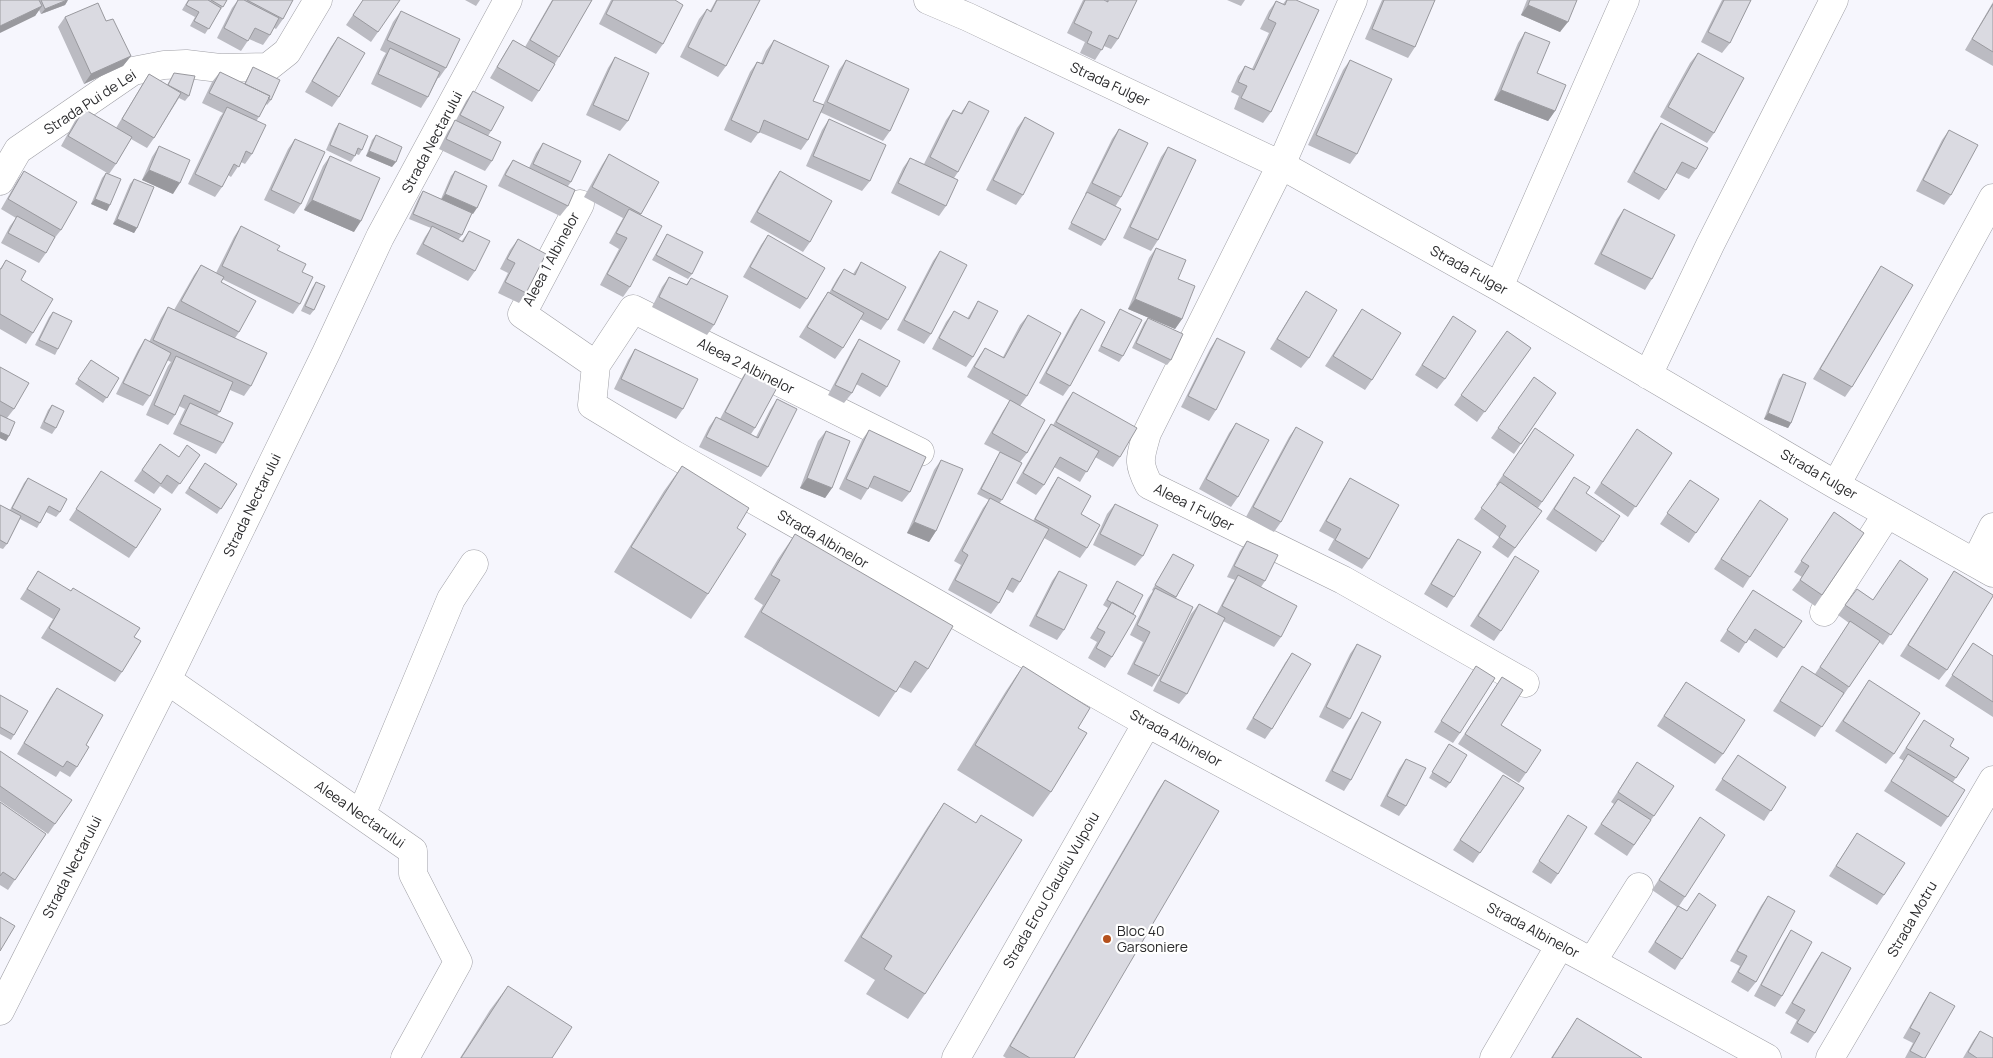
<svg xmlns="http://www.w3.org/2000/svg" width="1993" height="1058" viewBox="0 0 1993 1058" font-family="Manrope,sans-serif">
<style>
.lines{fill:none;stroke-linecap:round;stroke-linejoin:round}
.minor-casing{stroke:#9f9fa5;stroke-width:29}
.minor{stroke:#fff;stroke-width:28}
.wall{fill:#bbbbc2}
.shaded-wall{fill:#99999e}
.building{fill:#dadae1;stroke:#99999e}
.poi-dot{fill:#b5511d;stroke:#fff;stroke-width:2}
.labels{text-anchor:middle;stroke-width:4.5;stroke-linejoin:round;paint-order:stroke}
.street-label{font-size:14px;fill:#2a2a2c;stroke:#fff}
.poi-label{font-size:14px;fill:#2a2a2c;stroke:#fff;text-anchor:start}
</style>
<rect width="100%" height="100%" fill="#f6f6fd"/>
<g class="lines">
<g class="minor-casing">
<path id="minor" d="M928 0 968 17 1281 165 1499 287 1836 485 1993 573
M1353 0 1281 165 1147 433C1140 458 1137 462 1149 485L1343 580 1525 683
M0 181 18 150 133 71 164 65 186 64 220 68 268 67 287 52 318 0
M580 204 522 314 596 365
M1499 287 1625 0
M1648 375 1710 245 1834 0
M920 452 633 309 596 365 592 405 673 454 1147 723 1592 962 1767 1058
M1836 485 1993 198
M1975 563 1993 527
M1824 612 1887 514
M167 680 413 851V874L458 962 405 1058
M361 815 451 599 474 564
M1592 962 1639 887
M0 1011 167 680 326 353 380 237 508 0
M956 1058 1147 723
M1494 1058 1560 945
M1830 1058 1993 780"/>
</g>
<use href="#minor" class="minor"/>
</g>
<path class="wall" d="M0 0H68L65 5 41 14 39 10 35 16Z
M188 0H227L205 34 190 26 195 17 182 10Z
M238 0H293L283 19 276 29 274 28 270 35 263 45 249 39 241 51 217 38 232 8Z
M363 0 378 32 371 42 346 25Z
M465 0H480L476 6Z
M552 0H592L539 91 532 102 490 78 506 51 513 40 525 47Z
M611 0H675L663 44 656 54 599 24Z
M716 0H760L726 66 718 77 680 57 699 19 707 9 710 11Z
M1083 0H1104L1106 1V0H1137L1118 39 1111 49 1104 46 1095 60 1080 53 1085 42 1067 33Z
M1227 0H1245L1241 6Z
M1286 0H1296L1271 112 1263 123 1234 109 1239 96 1231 92 1238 76 1245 66 1252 69 1269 33 1260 29 1269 11 1276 1 1283 4Z
M1382 0H1435L1415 47 1408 58 1365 39Z
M1527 0H1577L1560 32 1521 15Z
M1722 0H1751L1730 43 1722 53 1701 42Z
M1993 2V66L1965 50Z
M401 11 446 68 439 78H438L428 97 421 108 371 84 383 58 386 53 380 50 393 22Z
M65 17 106 21 131 56 123 66 84 84 58 27Z
M1525 32 1537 73 1555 111 1548 121 1494 100 1518 43Z
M338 37 339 97 332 107 305 92 331 47Z
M774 40 813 101 823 105 839 70 846 60 890 131 883 141 820 112 808 140 801 150 759 132 751 143 724 130 750 72 757 62 761 63 766 51Z
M1698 53 1714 133 1707 143 1660 117 1690 63Z
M615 57 628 121 620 131 586 115 608 68Z
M1350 60 1357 154 1350 164 1308 145 1343 70Z
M253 67 271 100 267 105 266 104 257 120 252 154 245 164 241 162 231 177 228 175 222 187 215 197 188 184 220 117 223 113 202 103 212 82 220 72 244 84 250 73Z
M174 73 189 96 185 101 179 98 154 138 147 148 131 139 116 164 109 174 61 146 76 119 84 109 116 128 142 85 149 74 167 85Z
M473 91 491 131 488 136 492 161 485 171 439 149 448 131 456 120 466 101Z
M969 101 958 172 954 178 946 206 939 216 891 193 903 168 910 158 924 164 946 120 953 110 961 113Z
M1025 117 1023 195 1016 205 986 190 1017 128Z
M829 119 870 181 862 191 806 166 822 130Z
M339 123 362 150 359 155 356 154 351 162 326 150 335 129Z
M1661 123 1696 169 1689 179 1676 173 1666 190 1659 200 1627 182 1654 133Z
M1119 129 1121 197 1115 207 1105 240 1101 246 1068 229 1086 194H1085L1112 139Z
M1949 130 1951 195 1944 205 1916 191 1942 140Z
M376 135 392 167 366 156 372 140Z
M295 139 301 204 294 214 264 200 288 149Z
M543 143 571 182 568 186V206L560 216 498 186 506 170 513 160 529 168 536 153Z
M159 146 173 194 142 180 152 157Z
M1168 147 1158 240 1151 251 1123 238 1161 157Z
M609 154 641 214 630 287 623 297 600 285 619 249 609 243 623 218 584 197 602 165Z
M330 156 354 232 304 210 323 166Z
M24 171 61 230 53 240 46 253 39 263 1 243 10 226 16 218 1 209 17 181Z
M455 171 473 214 472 213 462 235 458 240 461 242 469 231 475 271 468 281 416 254 425 237 431 228 409 219 419 197 423 191 441 199 451 176Z
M780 171 810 242 803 252 750 222 773 181Z
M106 173 107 211 91 204 102 178Z
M134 179 137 228 134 233 113 224 130 184Z
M1624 209 1652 279 1645 290 1594 264 1617 219Z
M241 226 277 250 302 272 300 304 293 314 222 279 221 282 239 332 235 338 251 386 244 396 230 390 220 412 217 415 223 443 216 454 173 434 183 413 185 409 179 406 175 415 168 425 146 415 168 366 171 362 167 360 150 396 143 406 116 394 138 350 145 339 149 342 161 318 168 307 174 310 194 275 201 265 216 273 234 237Z
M667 234 692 274 688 279 652 260Z
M768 235 807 299 800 309 743 277 761 245Z
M518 239 526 293 519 303 498 293 508 273 500 269 510 250Z
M1156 248 1178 279 1182 319 1175 329 1128 309 1149 258Z
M940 251 931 334 924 344 897 330 933 261Z
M6 260 21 280 33 333 26 344 0 329V269Z
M861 262 888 320 881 330 860 319 843 348 835 359 799 337 821 302 828 292 829 293 837 279 844 269 853 274Z
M1881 266 1852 387 1845 397 1813 379 1874 277Z
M669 277 686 285 691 278 714 325 707 335 652 307 662 287Z
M316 282 314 310 310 315 301 311 312 288Z
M1306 291 1309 358 1301 368 1270 349 1299 302Z
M978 301 973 357 966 367 932 349 946 322 954 311 967 319Z
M1081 309 1070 386 1063 396 1039 383 1074 319Z
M1120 309 1123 356 1119 362 1098 351 1117 314Z
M1362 309 1372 380 1365 390 1325 366Z
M53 312 58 349 55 355 35 345 49 317Z
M1028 315 1027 396 1020 406 1027 453 1020 462 1000 503 1033 521 1051 488 1058 477 1081 514 1087 548 1080 558 1044 538 1020 582 1013 593 1006 589 999 603 991 614 948 590 961 565 954 561 983 508 989 500 977 494 997 457 1000 452 984 444 1003 411 1010 401 967 377 978 358 985 348 1003 357 1020 325Z
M1453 316 1445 379 1437 389 1415 375Z
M1148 318 1171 360 1167 365 1132 348 1144 323Z
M1507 331 1531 348 1477 422 1454 405Z
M1217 338 1216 410 1209 421 1181 407 1210 349Z
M859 339 887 387 880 397 856 384 852 393 844 403 828 395 852 350Z
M635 349 683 409 676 419 614 389 628 360Z
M91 360 119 378 103 403 75 384Z
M0 367 14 409 7 418 9 436 6 441 0 438Z
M749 367 755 428 751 434 756 437 770 410 777 399 768 467 761 477 699 447 709 427 716 417 720 419 742 378Z
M1783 374 1791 423 1788 428 1764 419 1779 379Z
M1534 377 1556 393 1514 454 1491 438Z
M1073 392 1120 457 1113 467 1095 457 1080 482 1054 467 1044 485 1036 495 1016 483 1044 434 1051 424 1053 425 1066 402Z
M52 405 56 428 52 434 40 428 48 410Z
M1236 423 1238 497 1231 507 1199 489 1229 433Z
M1296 427 1281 522 1274 532 1246 517 1289 437Z
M1535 428 1574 455 1538 508 1542 511 1508 558 1492 547 1499 537 1474 519 1497 486 1496 485Z
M1637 429 1672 453 1628 517 1594 493Z
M869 430 910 492 902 502 869 487 861 500 839 489 862 440Z
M826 431 832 488 825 498 800 488 818 441Z
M160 444 179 457 200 455 172 494 160 486 154 494 134 481Z
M941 460 936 531 929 542 907 533 934 470Z
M205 463 237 484 217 514 185 493Z
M682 466 737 528 708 594 691 619 614 572 664 491Z
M101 471 136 548 129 558 69 520Z
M1574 477 1586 493 1603 542 1596 552 1546 519Z
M28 478 60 512 56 517 46 512 37 528 20 519 7 544 3 549 0 548V505L10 510 24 483Z
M1350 478 1369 559 1362 569 1328 550 1334 539 1319 531 1343 489Z
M1690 480 1719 499 1689 543 1660 524Z
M1115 504 1143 556 1135 566 1093 545 1107 514Z
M1752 511 1750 577 1743 588 1714 569Z
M1834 512 1864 533 1815 606 1792 590 1802 577 1794 572Z
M795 534 928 669 911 693 899 687 879 717 744 637 763 605 754 599 778 559Z
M1458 539 1454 597 1447 608 1424 594 1451 549Z
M1247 541 1265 581 1261 587 1281 637 1274 647 1223 621 1187 694 1179 704 1153 691 1191 614 1199 604 1217 613 1231 586 1235 580 1227 577 1240 551Z
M1173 554 1194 565 1176 598 1159 676 1152 687 1127 674 1143 642 1130 635 1148 598 1153 591 1152 590Z
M1515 556 1501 631 1494 641 1470 626Z
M38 571 122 672 115 682 41 638 53 619 20 599Z
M1059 571 1064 630 1057 640 1029 626 1052 581Z
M1954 571 1947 670 1939 680 1900 656Z
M1928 579 1883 645 1879 642 1849 687 1842 697 1841 696 1815 737 1773 711 1802 666 1815 674 1849 623 1838 615 1857 589 1873 600Z
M1117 581 1133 614 1112 657 1105 668 1088 658 1097 642 1090 638 1108 608 1103 605Z
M1753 590 1802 621 1777 658 1748 639 1739 653 1720 641Z
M1973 643 1993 656V717L1945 686Z
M1357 644 1350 719 1343 729 1319 717 1350 654Z
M1292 653 1272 729 1265 739 1246 729 1285 663Z
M1023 666 1078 728 1051 792 1033 817 957 770 1006 691Z
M1476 666 1460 733 1453 743 1434 732Z
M1502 677 1501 725 1526 773 1519 783 1458 744Z
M1869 680 1894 754 1886 764 1835 731Z
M1686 682 1723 754 1715 764 1657 726Z
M57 688 77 767 70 777 60 771 56 777 17 754 50 698Z
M0 695 14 735 11 740 0 734Z
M1362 712 1351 780 1344 791 1325 781 1355 723Z
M1924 720 1950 746 1969 758 1953 782 1948 817 1941 827 1884 791 1904 761 1899 758Z
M1449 744 1450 783 1446 788 1429 778Z
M0 751 55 824 48 834 0 801Z
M1738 755 1786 787 1764 821 1715 790Z
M1406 759V806L1399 816 1380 806 1399 769Z
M1637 762 1674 786 1627 856 1594 834 1614 804 1611 802Z
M1503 775 1524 788 1473 863 1453 850Z
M1165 780 1074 1058H1006L1003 1056 1158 790Z
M0 802 46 834 8 890 0 885Z
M944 803 925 994 908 1019 866 994 875 980 844 961 927 828Z
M1568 815 1558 874 1551 884 1532 872Z
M1700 817 1685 897 1679 906 1687 911 1699 893 1682 959 1675 970 1648 952 1677 907 1652 890Z
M1857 833 1884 895 1877 905 1829 876Z
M1768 896 1756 982 1748 992 1731 982 1740 966 1730 961 1761 906Z
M1791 930 1782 996 1775 1007 1754 996 1784 941Z
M1822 952 1815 1033 1808 1043 1790 1033 1797 1020 1785 1013 1815 962Z
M508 986 552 1058H460L490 1010Z
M1930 992 1925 1058H1905L1913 1043 1903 1038 1923 1003Z
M1577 1018 1642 1058H1551Z
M1980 1031 1993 1058H1963L1973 1041Z"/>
<path class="shaded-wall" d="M68 0 65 5 41 14 45 9Z
M1528 5 1568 22 1560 32 1521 15Z
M42 6 35 16 0 33V26Z
M131 56 123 66 84 84 91 74Z
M1501 90 1555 111 1548 121 1494 100Z
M369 151 396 162 392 167 366 156Z
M149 170 180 183 173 194 142 180Z
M445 194 477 208 473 214 441 200Z
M95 199 110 205 107 211 91 204Z
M312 200 361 221 354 232 304 210Z
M117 219 137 228 134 233 113 224Z
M1135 299 1182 319 1175 329 1128 309Z
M1768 413 1791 423 1788 428 1764 419Z
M0 432 9 436 6 441 0 438Z
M807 478 832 488 825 498 800 488Z
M914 522 936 531 929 542 907 533Z"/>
<path class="building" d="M0 0H39L42 6 0 26Z
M41 0H67L45 9Z
M189 0H208L221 8 209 29 194 21 199 12 186 5Z
M211 0H227L223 7Z
M238 0H244L279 18 270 35 255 28 248 41 224 28Z
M247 0H293L283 19Z
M363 0H400L378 32 353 15Z
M553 0H592L559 57 530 40Z
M613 0H675L683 5 663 44 606 14Z
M717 0H760L726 66 688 47 707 9 711 12Z
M1085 0H1104L1108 2V0H1137L1118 39 1109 35 1102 50 1087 43 1092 32 1074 23Z
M1287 0H1296L1319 10 1271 112 1241 98 1247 86 1238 82 1245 66 1254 70 1276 23 1268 19 1276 1 1285 5Z
M1384 0H1435L1415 47 1372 29Z
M1530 0H1577L1568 22 1528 5Z
M1724 0H1751L1730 43 1708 32Z
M98 3 106 21 113 19 131 56 91 74 65 17Z
M1993 4V52L1972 39Z
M401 11 460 39 446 68 387 40Z
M1525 32 1550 42 1537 73 1566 85 1555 111 1501 90Z
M338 37 365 53 339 97 312 81Z
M513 40 555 64 539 91 497 67Z
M774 40 829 66 813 101 824 105 808 140 764 120 759 133 731 120 757 62 763 64Z
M390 48 440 72 428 97 378 74Z
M1698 53 1744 78 1714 133 1668 107Z
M615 57 649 73 628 121 593 105Z
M846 60 909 89 890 131 827 102Z
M1350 60 1392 79 1357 154 1316 135Z
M253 67 280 80 271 100 268 98 270 96 245 84Z
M220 72 270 96 259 117 209 93Z
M174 73 195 76 189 96 168 85Z
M149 74 181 93 154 138 122 119Z
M473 91 504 107 491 131 460 115Z
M969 101 989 111 958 172 930 157 953 110 962 114Z
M227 107 266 125 252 154 246 151 239 167 234 164 222 187 195 174Z
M84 109 132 137 116 164 68 136Z
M1025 117 1054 133 1023 195 993 180Z
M829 119 886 145 870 181 813 156Z
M455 120 501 142 492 161 446 139Z
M339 123 368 136 362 150 358 148 355 156 330 145Z
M1661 123 1708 148 1696 169 1682 162 1666 190 1634 172Z
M1119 129 1148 143 1121 197 1092 183Z
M1949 130 1978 145 1951 195 1923 180Z
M376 135 402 147 396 162 369 151Z
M295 139 325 152 301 204 271 190Z
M543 143 581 161 571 182 533 164Z
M159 146 190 160 180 183 149 170Z
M1168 147 1196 160 1158 240 1130 227Z
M609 154 659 182 641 214 592 187Z
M330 156 380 178 361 221 312 200Z
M910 158 958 180 946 206 898 183Z
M513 160 575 190 568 206 505 175Z
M24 171 77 202 61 230 8 199Z
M455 171 487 186 477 208 445 194Z
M780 171 832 201 810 242 757 212Z
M106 173 121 179 110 205 95 199Z
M134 179 154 187 137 228 117 219Z
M423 191 472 213 462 235 413 214Z
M1087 192 1121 209 1105 240 1071 223Z
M629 209 662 226 630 287 607 274 627 238 616 233Z
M1624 209 1675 235 1652 279 1601 254Z
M17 216 55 237 46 253 8 233Z
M241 226 280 246 277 250 306 264 302 272 313 277 300 304 222 266Z
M432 226 463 242 469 231 490 241 475 271 423 244Z
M667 234 703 252 692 274 656 255Z
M768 235 825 268 807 299 750 267Z
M518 239 546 254 526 293 505 282 515 263 507 259Z
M1156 248 1186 260 1178 279 1195 286 1182 319 1135 299Z
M940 251 967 265 931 334 904 320Z
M6 260 26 271 21 280 53 299 33 333 0 314V269H1Z
M861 262 906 287 888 320 832 290 844 269 855 275Z
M201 265 224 277 221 282 256 301 239 332 181 301Z
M1881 266 1913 285 1852 387 1820 369Z
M669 277 687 285 691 278 728 296 714 325 659 297Z
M316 282 325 286 314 310 305 306Z
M1306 291 1337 310 1309 358 1277 339Z
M828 292 864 313 843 348 807 327Z
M978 301 998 311 973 357 939 338 954 311 969 319Z
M168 307 267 353 251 386 153 340Z
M1081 309 1105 322 1070 386 1046 373Z
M1120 309 1142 320 1123 356 1101 346Z
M1362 309 1401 333 1372 380 1333 356Z
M53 312 72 321 58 349 39 340Z
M1028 315 1061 333 1027 396 974 367 985 348 1004 358Z
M1453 316 1476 331 1445 379 1422 365Z
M1148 318 1183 334 1171 360 1136 343Z
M1507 331 1531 348 1485 412 1461 395Z
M1217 338 1245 352 1216 410 1188 396Z
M145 339 171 353 150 396 123 383Z
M859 339 900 361 887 387 862 373 852 393 835 385Z
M635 349 698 379 683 409 621 379Z
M176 356 233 382 220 412 184 395 175 415 154 405Z
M91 360 119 378 107 398 78 379Z
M0 367 29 383 14 409 0 401Z
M749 367 779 384 755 428 725 412Z
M1783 374 1806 383 1791 423 1768 413Z
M1534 377 1556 393 1521 444 1498 428Z
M1073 392 1137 428 1120 457 1056 422Z
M777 399 797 409 768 467 706 437 716 417 758 438Z
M1010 400 1045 420 1027 453 992 433Z
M190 403 233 423 223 443 180 424Z
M52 405 64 411 56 428 44 422Z
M0 415 15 422 9 436 0 432Z
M1236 423 1269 440 1238 497 1206 479Z
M1051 424 1099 451 1087 472 1060 457 1044 485 1023 473Z
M1296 427 1323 442 1281 522 1253 507Z
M1535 428 1574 455 1542 502 1503 475Z
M1637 429 1672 453 1636 507 1601 483Z
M869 430 926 457 910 492 874 476 868 489 846 479Z
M826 431 850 441 832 488 807 478Z
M160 444 179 457 187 445 200 455 180 484 167 475 161 484 142 470Z
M1000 452 1022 463 1002 500 981 489Z
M941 460 963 469 936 531 914 522Z
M205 463 237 484 221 509 189 488Z
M682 466 749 508 737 528 746 534 708 594 631 547Z
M101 471 161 509 136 548 76 509Z
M1058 477 1091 496 1081 514 1100 525 1087 548 1035 519Z
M1574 477 1590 487 1586 493 1620 516 1603 542 1554 509Z
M28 478 67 499 60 512 49 506 40 523 12 508Z
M1350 478 1399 505 1369 559 1335 540 1341 529 1326 521Z
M1690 480 1719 499 1696 533 1667 513Z
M1500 482 1542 511 1515 548 1499 537 1506 526 1481 508Z
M990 498 1049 529 1020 582 1012 578 999 603 955 580 968 555 962 551Z
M1760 500 1788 519 1750 577 1721 559Z
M1115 504 1158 525 1143 556 1100 534Z
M0 505 21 516 7 544 0 540Z
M1834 512 1864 533 1822 595 1800 580 1809 566 1801 561Z
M795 534 953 626 928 669 915 661 896 692 761 612 780 580 771 575Z
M1458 539 1481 552 1454 597 1431 584Z
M1247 541 1278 555 1265 581 1234 566Z
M1173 554 1194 565 1176 597 1155 585Z
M1515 556 1539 571 1501 631 1478 616Z
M1900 560 1928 579 1891 635 1845 605 1857 589 1873 600Z
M38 571 71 591 73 588 140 628 134 637 141 641 122 672 49 628 60 609 27 589Z
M1059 571 1087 585 1064 630 1036 616Z
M1954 571 1993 595V596L1947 670 1908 645Z
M1238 575 1297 606 1281 637 1222 606Z
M1117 581 1143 595 1133 614 1107 600Z
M1155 588 1193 607 1159 676 1134 664 1150 632 1137 625Z
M1753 590 1802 621 1784 648 1755 629 1746 643 1727 630Z
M1112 602 1136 616 1112 657 1096 648 1105 632 1097 628Z
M1199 604 1225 618 1187 694 1160 681Z
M1850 621 1880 641 1849 687 1820 667Z
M1973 643 1993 656V702L1952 675Z
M1357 644 1381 656 1350 719 1326 707Z
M1292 653 1311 664 1272 729 1253 718Z
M1023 666 1090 708 1078 728 1087 733 1051 792 975 745Z
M1476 666 1495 678 1460 733 1441 721Z
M1802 666 1844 693 1822 727 1780 701Z
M1502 677 1523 690 1501 725 1541 750 1526 773 1465 734Z
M1869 680 1920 713 1894 754 1843 721Z
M1686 682 1745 720 1723 754 1664 716Z
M57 688 103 715 86 745 89 747 77 767 67 761 63 767 24 743Z
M0 695 28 711 14 735 0 727Z
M1362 712 1381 722 1351 780 1332 771Z
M1924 720 1954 739 1950 746 1969 758 1956 778 1906 748Z
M1449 744 1467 755 1450 783 1432 772Z
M0 751 72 800 55 824 0 786Z
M1908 754 1965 790 1948 817 1891 781Z
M1738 755 1786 787 1771 811 1722 779Z
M1406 759 1426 768 1406 806 1387 796Z
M1637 762 1674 786 1654 816 1618 792Z
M1503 775 1524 788 1480 853 1460 840Z
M1165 780 1219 811 1074 1058H1030L1010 1046Z
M1618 799 1651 820 1634 845 1601 824Z
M0 802 46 834 15 880 3 872 0 876Z
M944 803 976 823 981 815 1022 840 925 994 884 969 892 956 861 937Z
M1568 815 1587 827 1558 874 1539 861Z
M1700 817 1725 835 1685 897 1659 880Z
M1857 833 1905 863 1884 895 1836 866Z
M1699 893 1716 905 1682 959 1655 942 1678 906 1687 911Z
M1768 896 1795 911 1756 982 1738 972 1747 956 1737 951Z
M0 917 15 926 0 951Z
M1791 930 1812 942 1782 996 1761 985Z
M1822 952 1851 968 1815 1033 1797 1023 1805 1010 1792 1003Z
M508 986 572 1027 552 1058H461Z
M1930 992 1955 1006 1925 1058H1923L1910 1051 1920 1033 1910 1028Z
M1577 1018 1642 1058H1552Z
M1980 1031 1993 1038V1058H1977L1968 1052Z"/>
<circle class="poi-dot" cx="1107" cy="939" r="5"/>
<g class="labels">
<g class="street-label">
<text transform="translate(1110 84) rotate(25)" y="5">Strada Fulger</text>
<text transform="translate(90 102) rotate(-33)" y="5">Strada Pui de Lei</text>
<text transform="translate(432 142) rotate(-62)" y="5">Strada Nectarului</text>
<text transform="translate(551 259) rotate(-62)" y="5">Aleea 1 Albinelor</text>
<text transform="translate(1469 270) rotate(29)" y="5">Strada Fulger</text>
<text transform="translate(746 366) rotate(27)" y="5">Aleea 2 Albinelor</text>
<text transform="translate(1819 474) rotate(30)" y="5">Strada Fulger</text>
<text transform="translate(252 505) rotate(-64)" y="5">Strada Nectarului</text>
<text transform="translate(1194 507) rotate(27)" y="5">Aleea 1 Fulger</text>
<text transform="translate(823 539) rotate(30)" y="5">Strada Albinelor</text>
<text transform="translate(1176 738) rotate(29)" y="5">Strada Albinelor</text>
<text transform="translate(360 814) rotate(35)" y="5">Aleea Nectarului</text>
<text transform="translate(72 867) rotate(-63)" y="5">Strada Nectarului</text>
<text transform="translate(1051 890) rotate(-60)" y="5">Strada Erou Claudiu Vulpoiu</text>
<text transform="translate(1912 919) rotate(-60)" y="5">Strada Motru</text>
<text transform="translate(1533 930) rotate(28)" y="5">Strada Albinelor</text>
</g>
<g class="poi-label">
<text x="1117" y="936">Bloc 40<tspan x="1117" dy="16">Garsoniere</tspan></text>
</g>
</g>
</svg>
